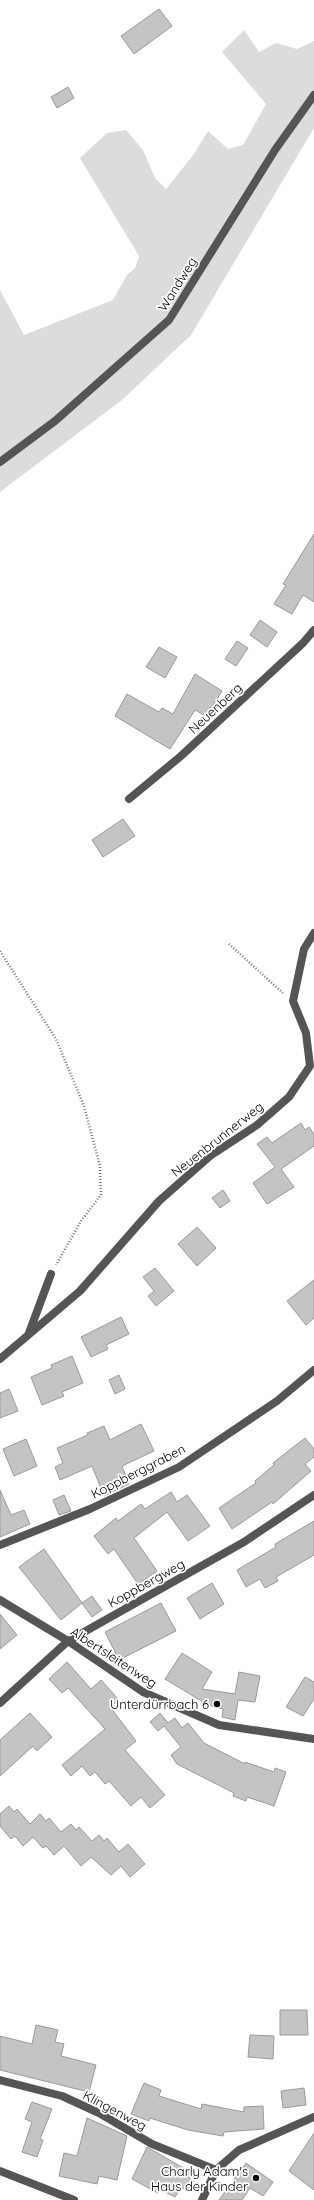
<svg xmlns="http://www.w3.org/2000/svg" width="314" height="2200" viewBox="0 0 314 2200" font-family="Quicksand,sans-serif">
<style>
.green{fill:#dcdcdc}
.building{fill:#c4c4c4;stroke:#999}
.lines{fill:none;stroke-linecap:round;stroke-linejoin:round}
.path{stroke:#777;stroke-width:2.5;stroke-dasharray:1 2;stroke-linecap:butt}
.minor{stroke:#555;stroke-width:8}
.tertiary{stroke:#555;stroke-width:8}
.poi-dot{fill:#000;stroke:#fff;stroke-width:1.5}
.labels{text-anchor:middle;stroke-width:3.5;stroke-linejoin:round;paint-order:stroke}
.street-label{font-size:13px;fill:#000;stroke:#fff}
.poi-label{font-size:13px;fill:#000;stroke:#fff;text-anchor:end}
</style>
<rect width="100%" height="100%" fill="#fff"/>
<path class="green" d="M244 30 259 52 276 43 297 49 314 41V128L191 335 122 400 0 492V290L24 335 113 300 127 275 135 268 139 256 80 158 107 133 126 130 143 150 155 178 166 189 194 154 208 131 228 149 243 145 266 104 222 52Z"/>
<path class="building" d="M159 9 172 26 134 54 121 36Z
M68 87 74 98 57 108 51 97Z
M314 534V602L303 595 292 614 274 604 286 585 283 584Z
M260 620 277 632 267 647 250 635Z
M237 641 248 648 236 666 225 659Z
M159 647 177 657 165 678 146 667Z
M195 674 222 691 206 716 195 710 170 749 115 716 127 694 159 712 162 708 173 714Z
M123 819 135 836 103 857 92 840Z
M301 1123 305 1130 309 1127 314 1134V1146L281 1169 294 1187 267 1204 253 1183 275 1167 257 1144 267 1137 272 1143Z
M223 1190 230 1201 220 1208 212 1198Z
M197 1227 216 1248 197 1266 178 1244Z
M155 1268 174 1291 156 1306 148 1296 154 1291 143 1277Z
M314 1280V1318L306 1325 287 1301Z
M121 1317 129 1334 106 1345 108 1349 91 1357 81 1337Z
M72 1356 83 1383 62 1392 64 1396 42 1405 31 1377 52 1368 51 1365Z
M119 1375 125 1389 115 1394 109 1380Z
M9 1389 18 1411 0 1418V1393Z
M141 1424 154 1451 122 1466 129 1484 104 1496 92 1466 60 1480 55 1467 63 1463 57 1448 88 1435 87 1433 104 1426 110 1440Z
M305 1438 314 1449V1457L305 1464 311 1471 273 1504 272 1502 232 1529 219 1508 256 1483 255 1481 274 1465 273 1463Z
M26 1439 37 1466 14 1476 3 1449Z
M0 1490 11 1515 24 1510 30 1524 0 1537Z
M171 1492 177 1502 187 1495 210 1526 188 1541 167 1512 134 1538 157 1571 138 1584 114 1549 108 1554 94 1536 116 1518 118 1521 141 1504 145 1509Z
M64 1495 71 1511 59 1515 53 1500Z
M314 1521V1555L276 1577 278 1581 265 1588 260 1579 246 1587 237 1570 276 1547 275 1544Z
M44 1549 82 1603 61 1620 19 1567Z
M212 1583 224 1604 200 1619 187 1598Z
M92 1596 102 1610 92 1617 82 1603Z
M161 1603 176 1631 119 1660 105 1632Z
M0 1614 17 1635 0 1649Z
M182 1653 212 1672 202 1689 235 1694 239 1672 260 1676 255 1702 238 1700 235 1720 222 1717 223 1709 208 1705 165 1679Z
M67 1662 91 1689 101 1680 119 1700 110 1707 136 1741 125 1750 165 1795 150 1808 141 1797 131 1806 109 1781 105 1784 95 1772 90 1776 82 1766 71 1776 62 1765 105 1729 68 1688 62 1693 49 1679Z
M305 1677 314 1682V1699L303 1716 286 1707Z
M30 1713 52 1737 37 1751 33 1746 0 1776V1740Z
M160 1713 168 1723 175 1718 182 1728 188 1723 204 1743 245 1764V1762L274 1772 275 1768 286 1772 274 1806 247 1797 246 1801 233 1796 234 1793 177 1764 171 1755 181 1747 164 1726 158 1731 150 1722Z
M9 1806 14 1812 17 1809 30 1824 40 1814 46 1821 49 1818 61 1832 71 1824 76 1830 79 1827 92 1841 99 1835 104 1841 107 1838 119 1852 128 1844 145 1864 130 1877 121 1866 111 1875 91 1857 81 1866 64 1846 54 1855 46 1846 43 1848 33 1837 23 1846 15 1836 11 1839 0 1826V1814Z
M280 2010H307L308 2035H280Z
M36 2025 58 2030 55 2042 64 2044 61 2056 96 2065 89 2092 0 2070V2036L32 2044Z
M250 2035 274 2036 273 2059 248 2057Z
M144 2083 161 2090 159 2096 201 2109 202 2104 244 2112V2107L263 2106 264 2129 224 2132 223 2136 188 2130 150 2118 149 2121 131 2114Z
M304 2088 306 2105 283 2108 281 2091Z
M32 2102 52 2109 40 2139 43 2140 37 2157 22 2152 32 2122 25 2119Z
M87 2118 127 2136 117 2180 99 2176 97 2184 59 2176 64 2153 77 2156Z
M314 2133V2190L289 2171Z
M147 2147 192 2173 189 2178 194 2181 188 2190 181 2188 175 2197 159 2189 158 2193 132 2179Z
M246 2163 273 2182 263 2196 250 2188 242 2200H219Z"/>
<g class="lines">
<path class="path" d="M229 944 283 993
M0 951 56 1039 84 1106 100 1166 101 1195 81 1221 56 1265"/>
<path class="minor" d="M0 462 55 421 169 320 275 150 314 95
M129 799 181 756 303 643 314 630
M29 1333 51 1274
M0 1359 80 1291 159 1201 210 1156 257 1125 289 1097 310 1066 306 1033 293 1001 304 949 314 933
M0 1545 90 1509 179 1467 277 1401 314 1370
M0 1600 68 1641 143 1692 219 1725 314 1739
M0 1703 68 1641 244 1542 314 1495
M0 2080 62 2096 99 2113 152 2144 216 2170
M202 2200 216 2170 239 2150 314 2117"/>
<path class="tertiary" d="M0 2171 74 2200"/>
</g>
<g class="poi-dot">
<circle cx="217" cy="1704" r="4"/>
<circle cx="256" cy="2178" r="4"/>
</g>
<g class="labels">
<g class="street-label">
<text transform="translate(177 284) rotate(-58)" y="5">Wandweg</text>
<text transform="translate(215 708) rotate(-43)" y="5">Neuenberg</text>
<text transform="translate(217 1139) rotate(-38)" y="5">Neuenbrunnerweg</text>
<text transform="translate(138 1471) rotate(-27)" y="5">Koppberggraben</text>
<text transform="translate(146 1583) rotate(-29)" y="5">Koppbergweg</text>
<text transform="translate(114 1657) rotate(33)" y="5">Albertsleitenweg</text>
<text transform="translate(115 2110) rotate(28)" y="5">Klingenweg</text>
</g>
<g class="poi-label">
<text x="209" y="1709">Unterdürrbach 6</text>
<text x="248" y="2176">Charly Adam's<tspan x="248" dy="15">Haus der Kinder</tspan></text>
</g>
</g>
</svg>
